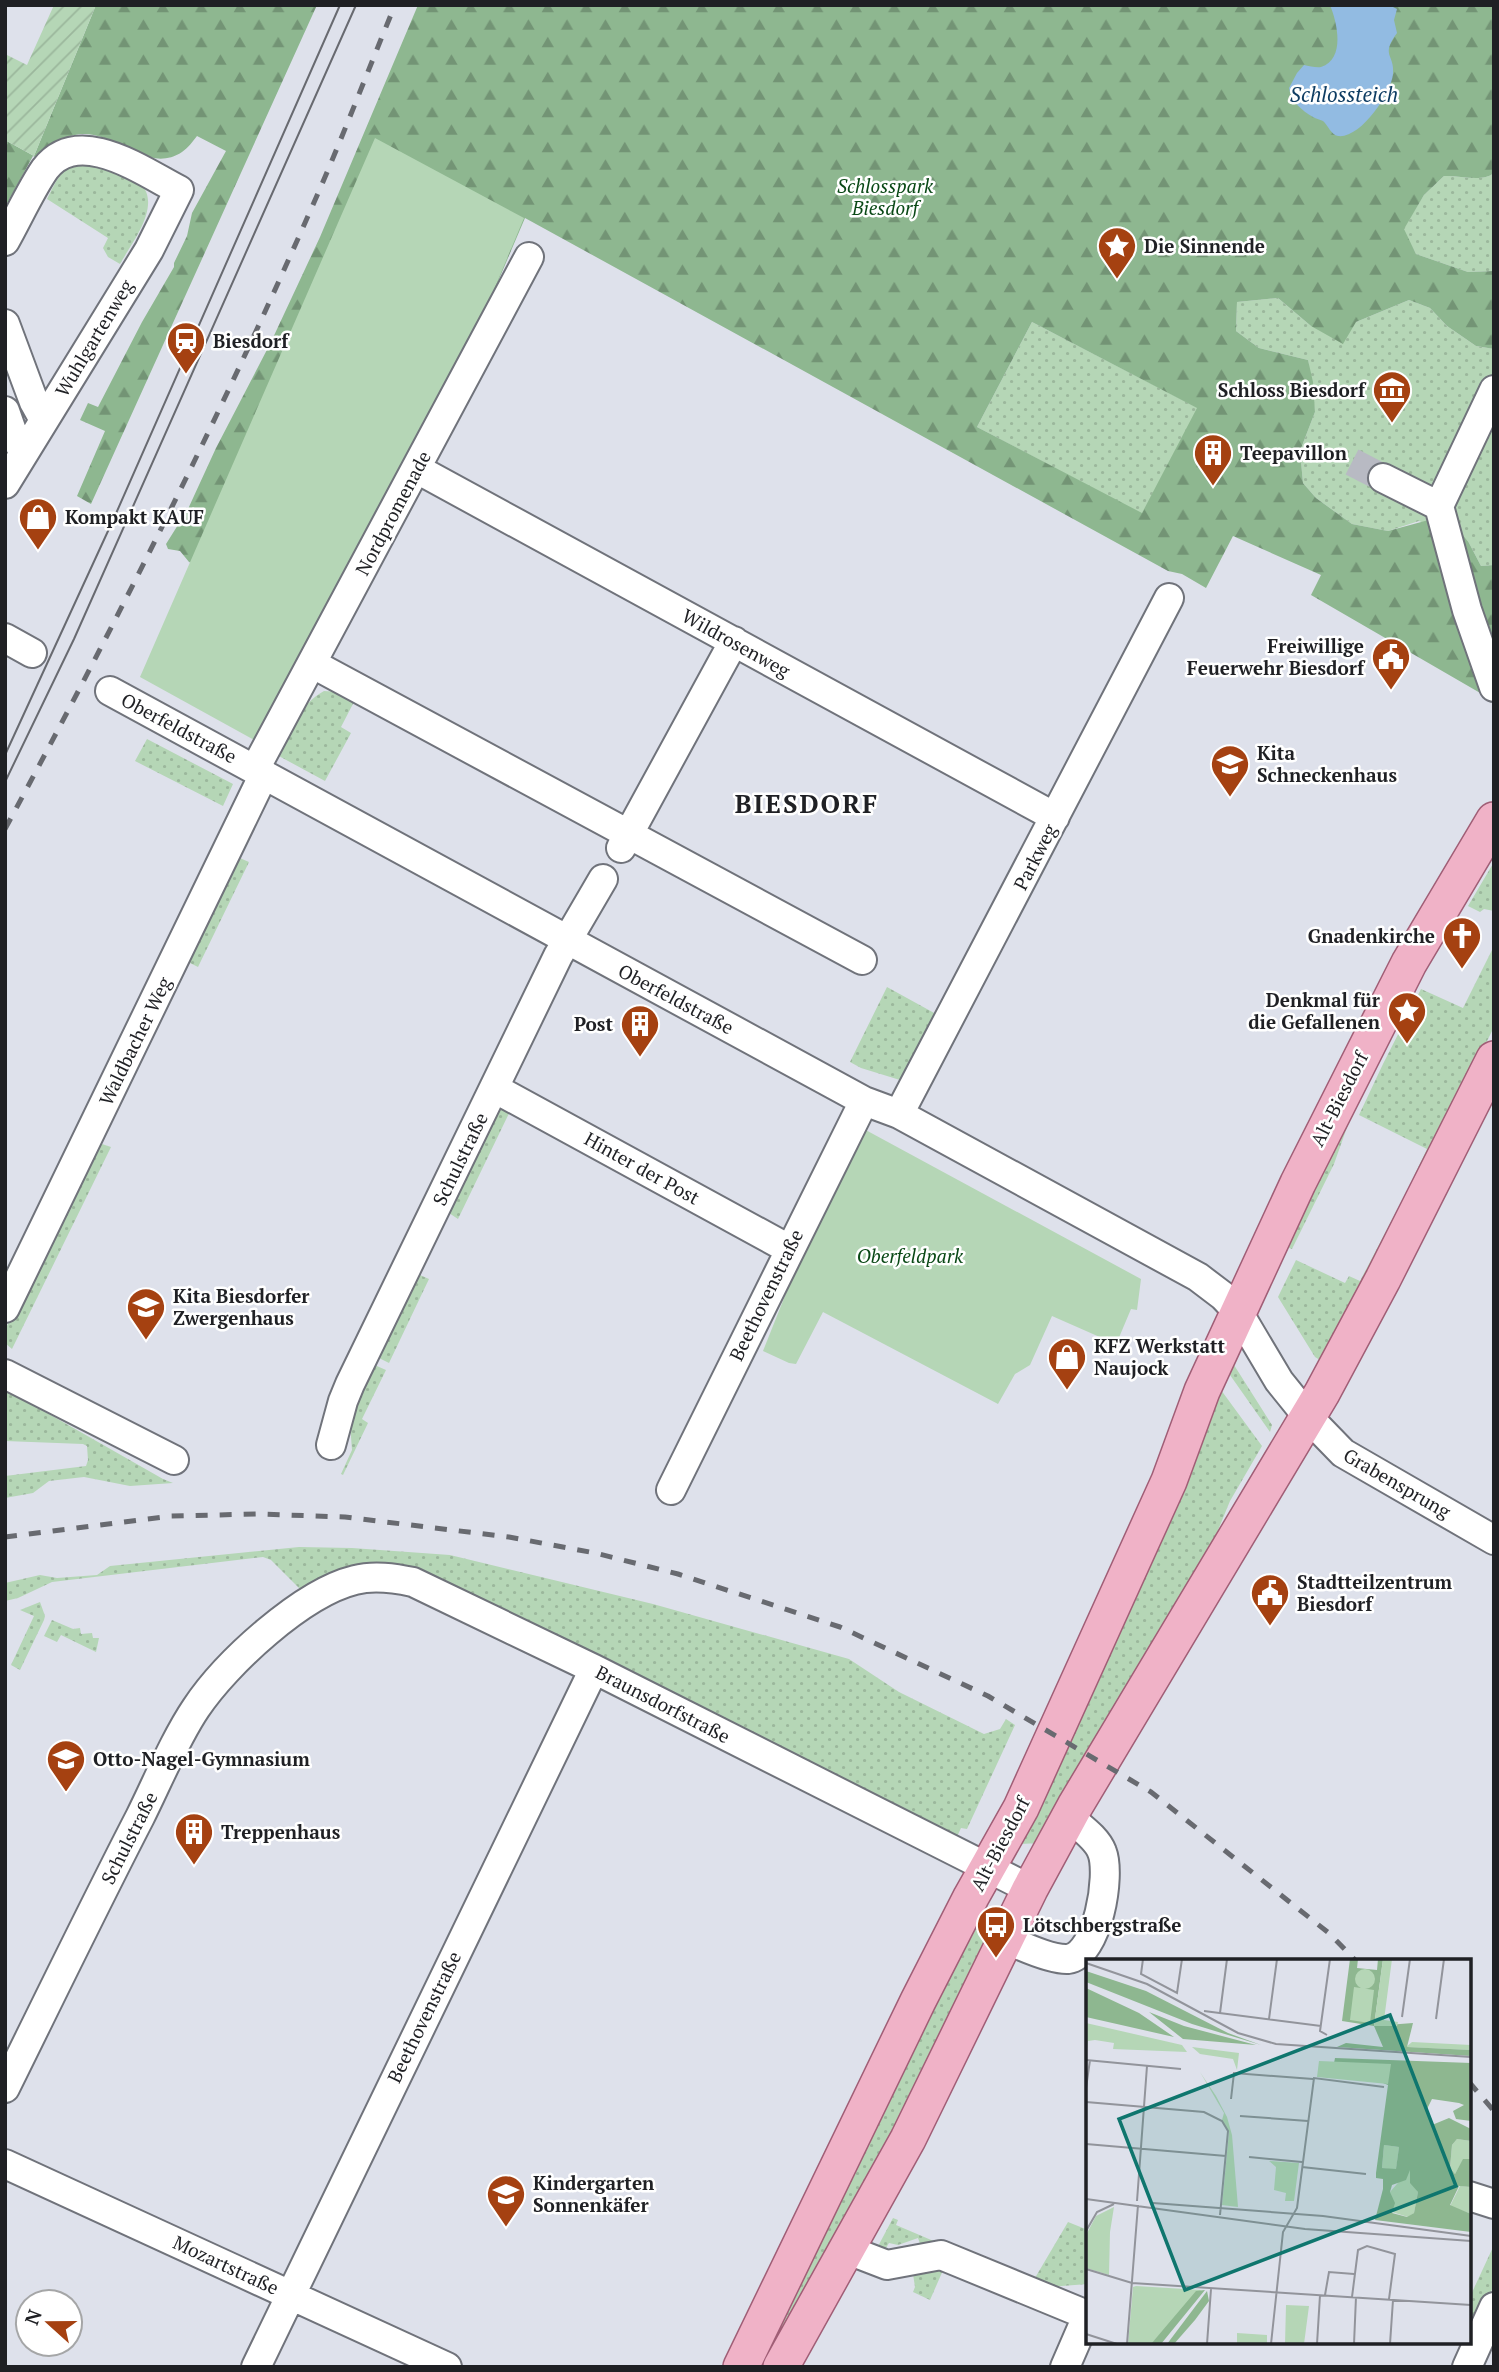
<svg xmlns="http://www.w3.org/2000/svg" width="1499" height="2372" viewBox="0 0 1499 2372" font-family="'PT Serif',serif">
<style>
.grass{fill:url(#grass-dots)}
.forest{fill:url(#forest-firs);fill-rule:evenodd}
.park{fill:#b5d6b6}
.garden{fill:url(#garden-furrows)}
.water{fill:#92bbe2}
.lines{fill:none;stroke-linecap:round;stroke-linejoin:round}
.minor-tunnel{stroke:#b8bac3;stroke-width:28;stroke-dasharray:28 14;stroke-linecap:butt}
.minor-casing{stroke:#70737b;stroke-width:32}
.major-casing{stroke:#a05e76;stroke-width:38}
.minor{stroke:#fff;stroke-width:28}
.major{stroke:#f0b2c7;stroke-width:35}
.tram{stroke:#686a70;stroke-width:2}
.rail{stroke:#686a70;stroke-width:5;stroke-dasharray:12 12;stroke-linecap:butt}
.labels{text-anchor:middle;stroke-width:5;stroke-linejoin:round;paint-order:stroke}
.park-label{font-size:19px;font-style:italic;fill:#094815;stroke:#fff}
.poi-label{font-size:19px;font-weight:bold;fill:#1f2024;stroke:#fff;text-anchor:start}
.street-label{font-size:19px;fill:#1f2024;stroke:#fff}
.water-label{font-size:21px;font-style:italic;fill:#0f3d63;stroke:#fff}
.district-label{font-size:26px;font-weight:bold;letter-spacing:2px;fill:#1f2024;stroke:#fff}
.inset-road{fill:none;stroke:#92949b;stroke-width:2}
.view{fill:#0f766e;fill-opacity:0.15;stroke:#0f766e;stroke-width:3.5}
.inset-edge{fill:none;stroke:#1f2024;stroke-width:3.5}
</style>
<defs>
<pattern id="grass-dots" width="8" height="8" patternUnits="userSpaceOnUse" patternTransform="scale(1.75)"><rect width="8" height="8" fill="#b5d6b6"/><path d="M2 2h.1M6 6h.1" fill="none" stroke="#9bb79c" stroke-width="1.8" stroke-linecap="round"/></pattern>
<pattern id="forest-firs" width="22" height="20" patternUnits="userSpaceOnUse" patternTransform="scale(1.75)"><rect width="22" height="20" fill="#8eb790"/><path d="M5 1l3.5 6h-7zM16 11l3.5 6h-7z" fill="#739475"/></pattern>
<pattern id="garden-furrows" width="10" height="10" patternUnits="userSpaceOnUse" patternTransform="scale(1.75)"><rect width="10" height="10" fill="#b5d6b6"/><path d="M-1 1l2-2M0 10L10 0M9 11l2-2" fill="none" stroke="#9bb79c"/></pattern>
</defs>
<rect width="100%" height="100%" fill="#dee1eb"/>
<path class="grass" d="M92 160C103 165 135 178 141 184 162 206 131 244 120 264L108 257 103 248 108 238 47 199C62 170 60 169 92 160Z
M1494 173V271L1468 272 1416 254 1403 229 1424 195 1444 176C1459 175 1482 183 1494 173Z
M1278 298 1311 326 1356 322 1409 300 1430 308 1447 326 1476 346 1494 349V565L1481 566 1469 543 1419 521 1388 531 1352 524 1316 498 1303 483 1300 451 1315 412 1308 360 1259 348 1236 331 1237 302Z
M1032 322 1198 408 1142 514 977 427Z
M324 691 339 692 355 700 341 727 351 733 325 781 277 755C289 730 299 705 324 691Z
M147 739 233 784 223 806 135 761Z
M235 856 249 862 198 967 184 960Z
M1494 862V911L1484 909 1480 912 1468 906Z
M1494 946V1027L1421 1174 1414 1176 1427 1149 1359 1115 1383 1064 1421 989 1463 1008Z
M1428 965 1396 1023 1356 1102 1334 1164 1292 1249 1287 1247 1364 1075Z
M887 987 936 1014 900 1080 861 1068 850 1062Z
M513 1105 458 1219 449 1213 492 1107Z
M96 1142 111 1147 12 1349 5 1343V1330Z
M1407 1191 1409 1192 1323 1362 1315 1357 1278 1297 1296 1260 1345 1283 1349 1276 1360 1281Z
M413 1272 429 1279 389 1363 373 1355Z
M370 1363 386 1370 362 1419 368 1423 343 1475 341 1474 352 1450 349 1411Z
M1234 1365 1272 1425 1270 1432 1230 1375Z
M5 1389 163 1479 173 1483 130 1486 84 1477 49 1481 33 1493 5 1498V1476L86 1466 88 1460 87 1446 83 1444 5 1441Z
M1221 1390 1262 1446 1230 1501 1209 1552 1039 1843 1021 1844Z
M299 1547 352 1548 450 1555 653 1604 849 1659 899 1692 984 1734 1000 1729 1006 1719 1015 1725 967 1829 961 1828 956 1839 435 1578 304 1593 271 1560 263 1557 52 1582 18 1598 5 1601V1583L40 1575 57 1578 97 1575 110 1566Z
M40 1602 45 1616 44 1620 20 1670 11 1665 34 1616 20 1610Z
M52 1620 73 1629 80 1628 81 1634 92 1633 93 1638H99L96 1652 61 1635 57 1642 44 1636Z
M977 1908 1001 1919 903 2116 764 2367H753Z
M893 2218 898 2220 896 2225 1032 2283 1068 2222 1088 2230V2284L1035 2288 923 2252 918 2238 898 2245 889 2243 881 2256 875 2252Z
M1494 2245V2285L1469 2339V2299Z
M944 2268 930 2300 913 2292 915 2287 913 2274Z"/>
<path class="forest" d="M96 5H317L91 504 77 496 105 431 80 420 88 403 98 407 142 322 174 267V263L187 236 192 213 226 151 197 136C193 141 188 148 182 152 135 183 94 92 41 160L33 156 5 207V140L34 156Z
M418 5H1494V173C1482 183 1459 175 1444 176L1424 195 1404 229 1416 254 1468 272 1494 271V349L1476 346 1447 326 1430 308 1409 300 1356 322 1343 344 1311 326 1278 298 1237 302 1236 331 1259 348 1308 360 1313 382 1315 412 1300 451 1303 483 1316 498 1352 524 1388 531 1447 515 1469 543 1481 566 1494 565V701L1311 595 1321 575 1233 536 1206 588 1182 574 1168 571 525 218 467 354 196 565 189 562 180 551 168 549 166 544 188 509 216 448 271 342 320 237ZM1032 322 1197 408 1142 513 977 427Z"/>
<path class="park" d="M375 138 524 218 467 354 256 741 140 677Z
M862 1128 1141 1279 1137 1310 1131 1309 1115 1347 1101 1341 1102 1338 1052 1316 1030 1365 1015 1374 998 1404 823 1312 796 1364 789 1363 763 1351 810 1233Z"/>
<path class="garden" d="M54 5H96L34 156 5 140V54L27 65Z"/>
<path class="water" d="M1330 5H1389L1397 9 1394 20 1397 33C1380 56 1395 54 1393 74 1391 94 1360 139 1338 136 1331 135 1328 125 1323 121 1320 120 1315 118 1313 117 1302 111 1291 101 1289 88L1297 73 1304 65C1309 66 1317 68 1321 67 1346 59 1337 22 1330 5Z"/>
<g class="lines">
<path class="minor-tunnel" d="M1352 462 1383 478"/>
<g class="minor-casing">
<path id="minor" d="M5 241C17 220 31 189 45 169 79 125 142 171 179 190L149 250 5 484
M5 324 34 402 44 420
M1494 390 1439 506 1467 610 1494 687
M5 411 12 431 24 453
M417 469 1055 817
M1383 478 1439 506
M5 638 32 653
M313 664 862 960
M110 691 864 1101 899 1114 1198 1277 1223 1296 1238 1312 1279 1381 1308 1417 1343 1453 1494 1540
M255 769 529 257
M621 848 734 641
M494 1088 789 1249
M899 1114 1169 598
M5 1308 264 774
M5 1374 174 1460
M331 1445 343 1401 350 1384 558 956 603 879
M671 1490 864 1101
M1006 1939C1021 1946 1052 1960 1068 1959 1098 1955 1111 1875 1102 1852 1097 1838 1080 1827 1069 1817
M5 2088C50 1997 94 1906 140 1817 157 1783 175 1739 196 1708 226 1663 302 1593 355 1580 374 1575 394 1578 413 1582L594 1669 1030 1889
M5 2164 447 2367
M1469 2196 1494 2204
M848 2250 887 2265 941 2255 1087 2315
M256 2367 594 1669
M1065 2367 1088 2314
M1467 2367 1494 2307"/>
</g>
<g class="major-casing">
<path id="major" d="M741 2367 918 2001 971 1897 1021 1808 1169 1481 1202 1391 1298 1183 1409 963 1494 820
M781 2367 908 2139 1030 1889 1075 1806 1322 1393 1383 1279 1494 1059"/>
</g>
<use href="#minor" class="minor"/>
<use href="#major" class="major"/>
<path class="tram" d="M5 755 114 518 340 5
M5 782 74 639 356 5"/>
<path class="rail" d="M5 829C113 629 216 425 308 216 339 147 366 75 395 5
M5 1537 171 1516 258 1514 345 1517 509 1537 595 1553 678 1574 840 1627 988 1696 1151 1792 1330 1934 1356 1961
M1469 2082 1494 2111"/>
</g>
<defs>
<g id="sight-pin" transform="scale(2.0125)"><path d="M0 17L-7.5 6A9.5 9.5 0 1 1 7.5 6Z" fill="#a54111" stroke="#fff"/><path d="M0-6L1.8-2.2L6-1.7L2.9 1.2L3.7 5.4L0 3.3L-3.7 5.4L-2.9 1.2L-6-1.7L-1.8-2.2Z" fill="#fff"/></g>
<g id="station-pin" transform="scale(2.0125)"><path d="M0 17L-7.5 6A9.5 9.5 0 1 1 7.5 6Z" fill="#a54111" stroke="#fff"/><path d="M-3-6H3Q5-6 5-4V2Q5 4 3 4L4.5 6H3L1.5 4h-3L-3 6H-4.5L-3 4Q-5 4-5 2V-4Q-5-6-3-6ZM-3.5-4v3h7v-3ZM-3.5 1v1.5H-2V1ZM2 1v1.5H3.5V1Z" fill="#fff"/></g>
<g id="museum-pin" transform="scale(2.0125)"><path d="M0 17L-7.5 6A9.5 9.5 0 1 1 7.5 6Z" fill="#a54111" stroke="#fff"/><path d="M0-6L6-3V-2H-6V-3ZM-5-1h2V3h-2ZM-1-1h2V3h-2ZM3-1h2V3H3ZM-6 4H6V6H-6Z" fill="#fff"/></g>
<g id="building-pin" transform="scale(2.0125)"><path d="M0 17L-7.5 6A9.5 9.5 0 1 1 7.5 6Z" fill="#a54111" stroke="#fff"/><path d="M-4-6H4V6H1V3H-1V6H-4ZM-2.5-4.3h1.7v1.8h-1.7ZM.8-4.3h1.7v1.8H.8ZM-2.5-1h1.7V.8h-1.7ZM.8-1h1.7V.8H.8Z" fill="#fff"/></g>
<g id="shop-pin" transform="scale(2.0125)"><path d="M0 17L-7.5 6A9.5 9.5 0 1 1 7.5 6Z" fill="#a54111" stroke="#fff"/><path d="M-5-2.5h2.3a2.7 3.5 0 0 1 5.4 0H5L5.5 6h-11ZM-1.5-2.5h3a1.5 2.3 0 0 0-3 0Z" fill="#fff"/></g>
<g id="civic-pin" transform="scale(2.0125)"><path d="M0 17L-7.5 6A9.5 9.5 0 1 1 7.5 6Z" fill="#a54111" stroke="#fff"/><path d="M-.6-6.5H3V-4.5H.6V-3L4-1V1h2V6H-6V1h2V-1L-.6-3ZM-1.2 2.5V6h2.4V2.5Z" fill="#fff"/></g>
<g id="school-pin" transform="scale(2.0125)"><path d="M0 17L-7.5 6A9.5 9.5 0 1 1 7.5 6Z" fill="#a54111" stroke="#fff"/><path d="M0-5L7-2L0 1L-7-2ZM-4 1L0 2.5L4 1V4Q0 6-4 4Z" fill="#fff"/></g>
<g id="church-pin" transform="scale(2.0125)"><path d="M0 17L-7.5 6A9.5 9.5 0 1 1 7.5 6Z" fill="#a54111" stroke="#fff"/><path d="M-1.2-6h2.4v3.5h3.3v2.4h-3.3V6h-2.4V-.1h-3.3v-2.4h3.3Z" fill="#fff"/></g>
<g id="bus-pin" transform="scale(2.0125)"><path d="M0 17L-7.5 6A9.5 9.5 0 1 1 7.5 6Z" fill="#a54111" stroke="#fff"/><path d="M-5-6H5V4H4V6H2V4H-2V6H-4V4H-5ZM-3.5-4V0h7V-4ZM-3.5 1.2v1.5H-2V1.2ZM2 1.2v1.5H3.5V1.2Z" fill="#fff"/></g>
</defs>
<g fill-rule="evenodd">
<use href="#sight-pin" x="1117" y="246"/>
<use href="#station-pin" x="186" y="341"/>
<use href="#museum-pin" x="1392" y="390"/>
<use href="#building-pin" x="1213" y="453"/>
<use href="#shop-pin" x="38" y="517"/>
<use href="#civic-pin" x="1391" y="657"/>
<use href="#school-pin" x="1230" y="764"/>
<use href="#church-pin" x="1462" y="936"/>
<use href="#sight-pin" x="1407" y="1011"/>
<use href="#building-pin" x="640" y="1024"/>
<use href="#school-pin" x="146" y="1307"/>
<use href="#shop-pin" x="1067" y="1357"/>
<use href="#civic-pin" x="1270" y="1593"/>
<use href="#school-pin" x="66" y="1759"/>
<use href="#building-pin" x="194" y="1832"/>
<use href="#bus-pin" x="996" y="1925"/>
<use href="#school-pin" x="506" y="2194"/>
</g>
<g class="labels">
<g class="park-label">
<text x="885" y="193">Schlosspark<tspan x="885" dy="22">Biesdorf</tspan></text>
<text x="910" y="1263">Oberfeldpark</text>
</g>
<g class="poi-label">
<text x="1144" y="253">Die Sinnende</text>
<text x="213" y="348">Biesdorf</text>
<text x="1365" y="397" text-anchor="end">Schloss Biesdorf</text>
<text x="1240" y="460">Teepavillon</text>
<text x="65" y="524">Kompakt KAUF</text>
<text x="1364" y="653" text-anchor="end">Freiwillige<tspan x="1364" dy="22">Feuerwehr Biesdorf</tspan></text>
<text x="1257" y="760">Kita<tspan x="1257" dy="22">Schneckenhaus</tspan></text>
<text x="1435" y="943" text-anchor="end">Gnadenkirche</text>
<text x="1380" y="1007" text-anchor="end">Denkmal für<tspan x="1380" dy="22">die Gefallenen</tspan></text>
<text x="613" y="1031" text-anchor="end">Post</text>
<text x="173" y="1303">Kita Biesdorfer<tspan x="173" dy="22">Zwergenhaus</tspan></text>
<text x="1094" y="1353">KFZ Werkstatt<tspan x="1094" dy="22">Naujock</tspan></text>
<text x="1297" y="1589">Stadtteilzentrum<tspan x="1297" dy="22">Biesdorf</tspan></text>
<text x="93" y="1766">Otto-Nagel-Gymnasium</text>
<text x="221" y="1839">Treppenhaus</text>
<text x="1023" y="1932">Lötschbergstraße</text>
<text x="533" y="2190">Kindergarten<tspan x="533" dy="22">Sonnenkäfer</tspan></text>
</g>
<g class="street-label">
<text transform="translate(94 338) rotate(-59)" y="7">Wuhlgartenweg</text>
<text transform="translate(393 513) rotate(-62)" y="7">Nordpromenade</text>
<text transform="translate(736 643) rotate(29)" y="7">Wildrosenweg</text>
<text transform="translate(179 728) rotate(28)" y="7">Oberfeldstraße</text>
<text transform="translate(1035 857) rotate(-63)" y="7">Parkweg</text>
<text transform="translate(676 999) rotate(28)" y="7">Oberfeldstraße</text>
<text transform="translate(135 1041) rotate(-64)" y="7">Waldbacher Weg</text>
<text transform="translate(1339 1099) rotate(-63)" y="7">Alt-Biesdorf</text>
<text transform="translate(460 1159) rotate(-64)" y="7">Schulstraße</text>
<text transform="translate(642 1168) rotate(29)" y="7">Hinter der Post</text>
<text transform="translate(766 1295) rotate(-64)" y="7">Beethovenstraße</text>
<text transform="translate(1397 1483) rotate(30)" y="7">Grabensprung</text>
<text transform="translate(663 1704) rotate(27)" y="7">Braunsdorfstraße</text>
<text transform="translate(129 1838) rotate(-63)" y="7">Schulstraße</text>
<text transform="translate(1000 1844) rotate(-62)" y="7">Alt-Biesdorf</text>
<text transform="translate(424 2017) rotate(-64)" y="7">Beethovenstraße</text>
<text transform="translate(226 2265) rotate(25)" y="7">Mozartstraße</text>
</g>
<g class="water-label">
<text x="1344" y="102">Schlossteich</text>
</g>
<g class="district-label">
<text x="807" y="813">BIESDORF</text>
</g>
</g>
<g transform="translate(1086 1959)">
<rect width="385" height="385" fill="#dee1eb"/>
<path d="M0 64 96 86 101 93 27 90 28 84 9 81 2 82 0 98ZM326 83 385 86V91L320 88ZM106 88 153 94 151 111 147 100 114 95ZM114 113 130 137 141 158 146 176 152 248 136 246 143 173 136 161 138 154ZM371 180 385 182V200L377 201 369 215 364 209 366 186ZM298 186 313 188 310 211 296 209ZM324 210 332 233 328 254 322 258 306 253 304 233ZM374 227 385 228V255L364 247ZM28 248 24 273 23 316 0 309V276L10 257ZM47 328 50 327 115 331 65 385H42Z" fill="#b5d6b6"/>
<path d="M264 0H272L271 9 291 11 292 0H297L288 67 327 64 321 88 385 91V97L251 88 260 84 297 88 288 67 256 62ZM0 12 60 32 142 74 175 86 106 65 0 23ZM0 29 53 54 88 78 0 58ZM63 53 98 67 170 86 97 80ZM249 99 385 104V162L370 160 367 152 378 146 373 144 346 140 341 150 346 166 363 159 385 170V182L371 180 366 186 364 209 369 215 377 200H385V228L373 227 364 246 385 255V273L289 261 297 230V220L290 219V214L302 126 248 104ZM298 186 313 188 310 210 296 209ZM324 211V224L332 233 328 254 321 258 306 254 309 244 304 233 306 226 320 221ZM119 331 75 385H65L110 332ZM121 332 123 342 109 361 88 385H81Z" fill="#8eb790" fill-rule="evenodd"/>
<path d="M269 20a10 10 0 1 1 20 0a10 10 0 1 1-20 0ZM268 28 288 31 284 64 264 61Z" fill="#b5d6b6"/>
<path d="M233 102 305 105 302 125 231 118ZM183 202 213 204 208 242H199L200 234 188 231 190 208ZM200 346 223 347 218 385H199ZM151 374 181 376V385H151Z" fill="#b5d6b6"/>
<path d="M297 0H306L298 61 312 63 311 67H288Z" fill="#b5d6b6"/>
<path class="inset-road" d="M57 0 55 15 91 34 96 0M0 4 61 25 152 74 190 85 385 98M118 52 235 67M134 54 141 0M316 58 324 0M183 60 191 0M350 60 358 0M241 76 234 72 244 0M0 101 95 110M0 129 4 101M145 140 148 114 227 120M0 143 118 153 136 162 142 172 134 256M154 157 222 162M0 185 140 197M163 198 216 203M216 208 280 215M0 240 219 270 385 282M51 242 61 107M67 244 237 257 385 277M0 272 11 253 28 245M0 310 46 324 385 346M239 336 243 313 268 315M266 338 272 291 281 287 309 295 303 340M0 375 31 385M41 385 52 246M121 385 125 330M185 385 197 273 211 249 228 119 298 128M231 385 234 336M268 385 270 338M304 385 307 341"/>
<path class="view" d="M304 56 370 227 99 331 33 160Z"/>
<rect width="385" height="385" class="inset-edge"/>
</g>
<rect width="1499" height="2372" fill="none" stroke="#1f2024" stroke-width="14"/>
<g transform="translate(49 2323) rotate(291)"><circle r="33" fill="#ffffff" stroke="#a5a6a7" stroke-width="2"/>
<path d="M0-5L12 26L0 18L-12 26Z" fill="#a54111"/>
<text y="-10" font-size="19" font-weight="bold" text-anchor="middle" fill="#1f2024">N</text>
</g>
</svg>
